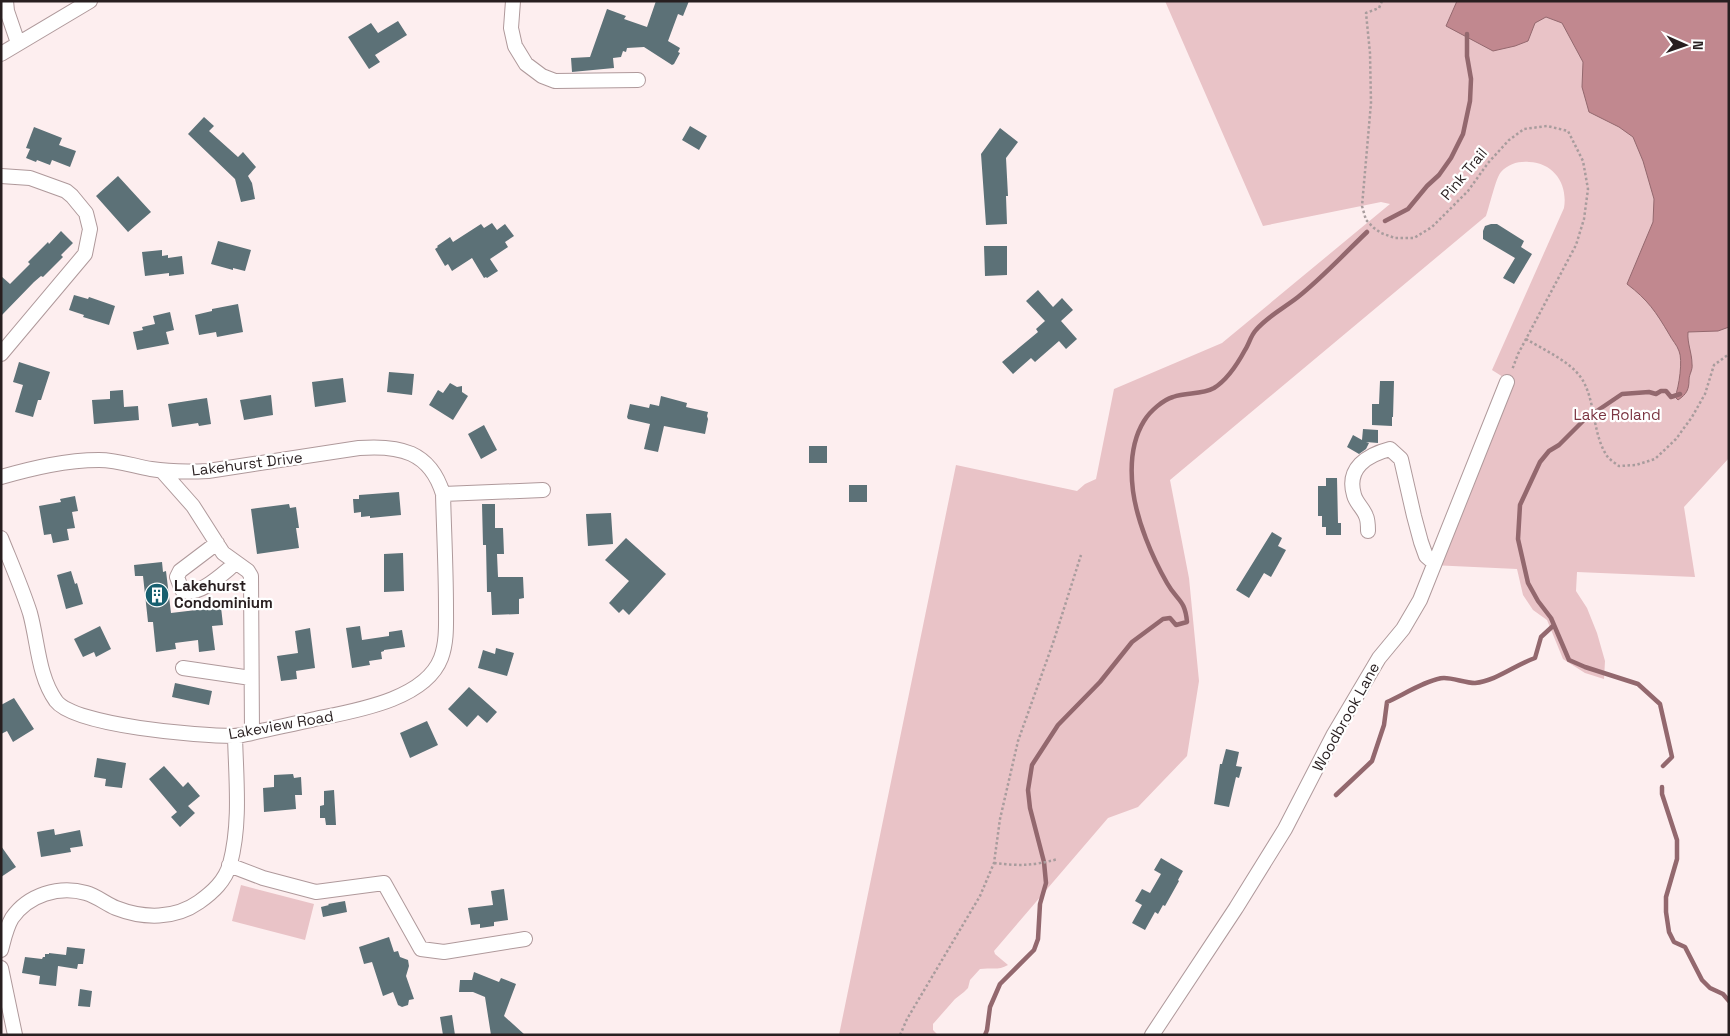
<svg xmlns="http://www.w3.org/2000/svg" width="1730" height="1036" viewBox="0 0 1730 1036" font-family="'Space Grotesk',sans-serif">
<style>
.green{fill:#e9c3c7}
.water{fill:#c1888f;stroke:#93686e}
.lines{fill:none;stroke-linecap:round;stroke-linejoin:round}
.stream{stroke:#93686e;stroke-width:4.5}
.building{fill:#5c7177}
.minor-casing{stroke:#af999b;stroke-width:16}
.path{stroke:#a89c9d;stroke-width:2.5;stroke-dasharray:2.5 2.5;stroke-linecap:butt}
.minor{stroke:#fff;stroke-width:14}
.labels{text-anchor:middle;stroke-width:4.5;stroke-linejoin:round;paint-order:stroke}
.street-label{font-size:15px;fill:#281f20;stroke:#fff}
.park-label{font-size:15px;fill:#7b3441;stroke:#fff}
.poi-label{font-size:15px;font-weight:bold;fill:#281f20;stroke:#fff;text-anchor:start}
</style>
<rect width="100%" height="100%" fill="#fdeeef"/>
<path class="green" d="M1165 1H1729V458L1684 507 1695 577 1577 572 1576 591 1587 608 1597 633 1605 661 1604 679 1585 673 1563 659 1547 620 1533 610 1523 595 1517 569 1431 565 1511 382 1492 370 1564 208C1568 184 1554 163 1529 162 1519 161 1508 164 1501 172 1496 177 1489 208 1486 216L1170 480 1189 578 1199 681 1187 756 1138 807 1108 818 994 951 995 954 1008 965C998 971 990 967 980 969L970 980 968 988 964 992 955 999 933 1024V1030L938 1035H839L956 465 1077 491 1085 484 1096 479 1114 389 1222 343 1390 204 1381 202 1263 226Z
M241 885 314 904 305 940 232 921Z"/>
<path class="water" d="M1457 1H1729V327L1718 331 1688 332C1687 343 1692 353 1692 364 1693 370 1689 374 1689 380 1689 389 1687 394 1678 400L1675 397C1679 387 1683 360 1679 351 1677 345 1672 340 1669 334 1656 312 1648 300 1627 284L1653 222 1654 199 1643 161 1633 137 1619 127 1589 112 1582 87 1583 62 1562 23 1546 17 1535 23 1528 41 1515 46 1493 51 1446 26Z"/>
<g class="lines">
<path class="stream" d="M1385 221 1408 209 1427 186 1439 175 1451 158 1463 134 1470 101 1471 79 1467 56V34
M1663 766 1672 757 1660 704 1638 684 1585 667 1569 660 1551 618 1538 601 1528 583 1518 539 1520 505 1540 462 1549 451 1559 445 1585 419 1622 394 1649 392 1656 394 1661 391H1666L1671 397 1680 394
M1662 787V794L1677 840V859L1666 897V912L1669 932 1674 942 1685 947 1702 980 1710 988 1723 994 1729 1001
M1336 795 1372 761 1384 725 1387 702C1401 696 1430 678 1444 678 1454 678 1465 683 1475 683 1496 681 1515 665 1535 658L1541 637 1554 625
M985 1035 987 1030 990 1007 1000 984 1034 950 1038 939 1040 904 1046 883 1044 862 1030 808 1028 790 1032 765 1058 725 1100 682 1132 642 1163 619 1170 618 1176 625 1187 622C1185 599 1177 601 1167 583 1152 557 1137 521 1133 491 1130 467 1131 442 1144 421 1150 411 1163 400 1173 397 1187 392 1201 395 1214 388 1227 380 1238 363 1245 350 1249 344 1251 335 1256 330 1268 316 1284 308 1298 297 1323 277 1344 254 1367 232"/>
</g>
<path class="building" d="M656 1H689L683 16 678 14 668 41 680 48 678 52 680 53 674 64 672 65 644 47 627 48 626 52 623 51 621 57 613 58 614 68 572 72 571 58 590 57 607 9 626 16 624 19 647 27Z
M398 21 407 35 375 55 380 62 369 69 348 37 371 23 378 33Z
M204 117 214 126 209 131 238 157 243 152 256 167 248 176 252 183 255 199 241 202 235 179 188 134Z
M690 126 707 136 699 150 682 140Z
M34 127 62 138 59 145 76 151 70 167 52 160 50 165 37 160 36 162 26 158 30 149 26 148Z
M1000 128 1018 142 1006 158 1008 196H1006L1007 224 986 225 981 154Z
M118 176 151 212 128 232 96 196Z
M492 223 497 230 505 224 514 236 505 242 508 247 490 259 498 271 487 278 486 277 484 278 472 258 452 271 448 264 445 266 435 249 438 247 437 246 450 237 453 242 481 224 484 228Z
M1491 224H1497L1524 241 1521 247 1532 254 1514 284 1503 278 1515 258 1483 239V231L1485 226Z
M61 231 73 243 61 255 63 257 43 277 41 276 34 282 1 316V276L10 284 30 264 28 262 48 242 49 244Z
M218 241 251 250 245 271 233 268V270L211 264Z
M984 246H1007V275L985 276Z
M162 250V256L168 255V258L182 256 184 274 169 276V273L145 276 142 252Z
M1038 290 1053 307 1062 298 1073 310 1061 321 1077 339 1066 349 1059 341 1035 362 1031 358 1013 374 1002 362 1038 332 1036 329 1045 321 1026 301Z
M74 295 88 299 89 297 115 306 109 325 83 317 84 315 69 310Z
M238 304 243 332 217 337 216 332 199 335 195 315 212 311V309Z
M170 312 174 330 166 332 169 344 137 350 133 332 143 330 142 327 155 324 153 316Z
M19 362 50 372 41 400H38L33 417 15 412 23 385 13 382Z
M389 372 414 374 412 395 387 392Z
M343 378 346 402 315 407 312 382Z
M1380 381H1394L1393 417H1392V426L1372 425V404H1379Z
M450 383 457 387 462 386V392L468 396 453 420 429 405 438 390 443 393Z
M123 390 124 407 138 406 139 420 94 424 92 400 110 399V391Z
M271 395 273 415 244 420 240 400Z
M661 396 687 403 686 407 708 412 707 416 708 419 705 434 664 426 658 452 644 449 650 424 628 419 627 417 630 404 649 408 650 404 659 406Z
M207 398 211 424 199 426 198 423 172 427 168 404Z
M484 425 497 450 481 459 468 434Z
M1363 429 1378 430V443L1366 442 1369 443 1366 449 1359 454 1347 447 1353 435 1362 440Z
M809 446H827V463H809Z
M1326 478H1337L1338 523H1341V535H1326V527H1322V516H1318V486H1326Z
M849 485H867V502H849Z
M399 492 401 515 370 518V516L361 517V512L354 513 353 499H359V495Z
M75 496 78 511 72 512 75 528 67 529 69 540 53 543 51 534 44 535 39 506 61 502 60 499Z
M289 504 290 508 296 507 299 528H296L299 548 257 554 251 509Z
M482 504H495V528H503L504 554H497L498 577H523L524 598 519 599V614L492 615 491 592H487L486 545H483Z
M611 513 613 544 588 546 586 514Z
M1272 532 1282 538 1278 546 1286 550 1271 577 1264 573 1249 598 1236 590Z
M626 538 666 574 629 615 623 609 619 613 609 603 629 581 605 560Z
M403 553 404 591 384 592V554Z
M162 562 163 572 166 571 171 613 221 607 223 625 212 626 215 650 199 652 198 640 175 643 176 649 156 652 153 622H148L143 576H135L134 565Z
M71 571 75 584 77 583 83 604 66 609 57 575Z
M100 626 111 649 96 657 94 652 83 657 74 639Z
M360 626 362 640 389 636V632L402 630 405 647 384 650V651L381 652 382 659 369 661 370 665 352 668 346 628Z
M310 628 315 668 296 671 297 679 281 681 277 656 298 653 295 631Z
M496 648 514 653 507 676 478 668 483 650 495 654Z
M175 683 212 691 209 705 172 697Z
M469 687 497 712 487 723 478 715 467 727 448 709Z
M14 698 34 729 13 742 7 731 1 734V705Z
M427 721 438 745 410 758 400 733Z
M1226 749 1239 752 1236 766 1242 767 1239 778 1236 777 1229 807 1214 804 1220 764H1222Z
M97 758 126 763 122 788 105 786 106 779 94 777Z
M164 766 183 787 188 782 200 796 188 806 195 813 180 827 171 817 177 812 149 779Z
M293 774 294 778 301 777 302 795H295L296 809 264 812 263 788 274 787V775Z
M334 790 336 825H326L325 818H320V806L324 805V791Z
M54 829 55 835 80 830 83 846 70 848 71 852 41 857 37 832Z
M1 846 16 867 1 877Z
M1161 858 1183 871 1178 880 1179 881 1165 906 1163 905 1158 914 1155 912 1145 930 1132 923 1142 905 1135 901 1142 889 1150 893 1161 874 1154 870Z
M504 889 508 920 494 922V926L480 928V924L471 925 468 908 493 905 491 891Z
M345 901 347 912 323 917 321 907 329 905 328 904Z
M389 937 394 952 398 951 400 957 408 960 409 966 406 976 414 999 409 1000 408 1005 402 1007 398 1005 393 992 383 996 372 962 364 964 359 947Z
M67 947 85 949 83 964H78L77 969 58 966 56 986 39 984 40 976 22 973 25 957 42 959 43 957H45V954H49V953L66 955Z
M474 972 499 982 501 978 516 984 504 1016 525 1035H491L485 997 473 992H459L460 980H472Z
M80 989 92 991 90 1007 78 1006Z
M452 1015 455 1035H443L440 1017Z"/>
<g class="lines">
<g class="minor-casing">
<path id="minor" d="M6 1 7 11 18 43
M513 1 511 28 515 46 526 64 542 76 555 81 638 80
M1 54 90 1
M1 176 30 178 66 191 72 196 86 213 90 229 85 254 1 354
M162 471 193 506 223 553 248 571 251 576 252 733
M1 477C33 468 66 460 99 460 117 460 134 466 151 469 170 472 190 472 208 471L359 448C399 445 430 451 443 494 444 532 446 570 446 608 446 624 447 642 441 658 425 700 354 711 315 719 294 724 273 728 252 733 246 734 239 736 233 736 200 736 75 726 56 701 38 676 38 642 30 613 22 588 11 563 1 538
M443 494 543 490
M1368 531C1368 526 1368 520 1366 516 1363 508 1356 503 1354 495 1346 468 1367 455 1390 449L1401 459 1414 516 1421 542 1426 556 1434 563
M217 543 180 571 177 577 182 590C199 598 223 573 236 563
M183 668 251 678
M229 865 263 878 316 892 384 883 421 949 444 952 525 939
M1 950C4 939 6 928 12 918 28 895 59 885 86 893 97 896 106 904 116 908 144 919 175 919 199 902 213 892 225 881 230 864 241 823 236 778 235 736
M1 968 15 1035
M1152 1035 1236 908 1285 829 1334 734 1379 658 1403 629 1420 600 1507 382"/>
</g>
<path class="path" d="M1382 1 1379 8 1366 13 1370 53 1371 103 1362 206 1366 220 1374 228 1381 233 1395 238H1414L1432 227 1468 191 1488 163 1509 140 1524 129 1547 126 1568 131 1583 161 1588 189 1584 219 1576 245 1518 354 1512 370
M1526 339C1544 350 1570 361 1582 379 1596 402 1592 433 1607 456 1610 460 1615 463 1619 466L1636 465 1655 459 1676 439 1692 417 1705 394 1714 365 1729 354
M994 863C1020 866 1032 866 1058 859
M900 1035 907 1019 980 896 994 863 1000 819 1018 741 1053 643 1081 555"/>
<use href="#minor" class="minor"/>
</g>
<defs>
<g id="building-disc" transform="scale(1.25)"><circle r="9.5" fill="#175f6f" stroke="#fff"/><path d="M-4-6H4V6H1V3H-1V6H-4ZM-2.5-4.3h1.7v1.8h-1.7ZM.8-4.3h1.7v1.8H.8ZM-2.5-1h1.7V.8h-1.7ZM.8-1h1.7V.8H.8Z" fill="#fff"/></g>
</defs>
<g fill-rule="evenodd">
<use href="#building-disc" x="157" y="595"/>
</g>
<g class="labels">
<g class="street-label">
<text transform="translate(1464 174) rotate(-50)" y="5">Pink Trail</text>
<text transform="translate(247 464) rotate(-7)" y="5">Lakehurst Drive</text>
<text transform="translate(1346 717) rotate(-61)" y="5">Woodbrook Lane</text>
<text transform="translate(281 725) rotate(-10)" y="5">Lakeview Road</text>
</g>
<g class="park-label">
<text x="1617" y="420">Lake Roland</text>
</g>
<g class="poi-label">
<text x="174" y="591">Lakehurst<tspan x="174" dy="17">Condominium</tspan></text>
</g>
</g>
<rect width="1730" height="1036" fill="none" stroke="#281f20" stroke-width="5"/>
<g transform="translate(1685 45) rotate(92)" stroke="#ffffff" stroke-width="4" paint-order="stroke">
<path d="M0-4L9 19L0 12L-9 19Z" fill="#281f20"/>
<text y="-8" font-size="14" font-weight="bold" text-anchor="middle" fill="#281f20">N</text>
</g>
</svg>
